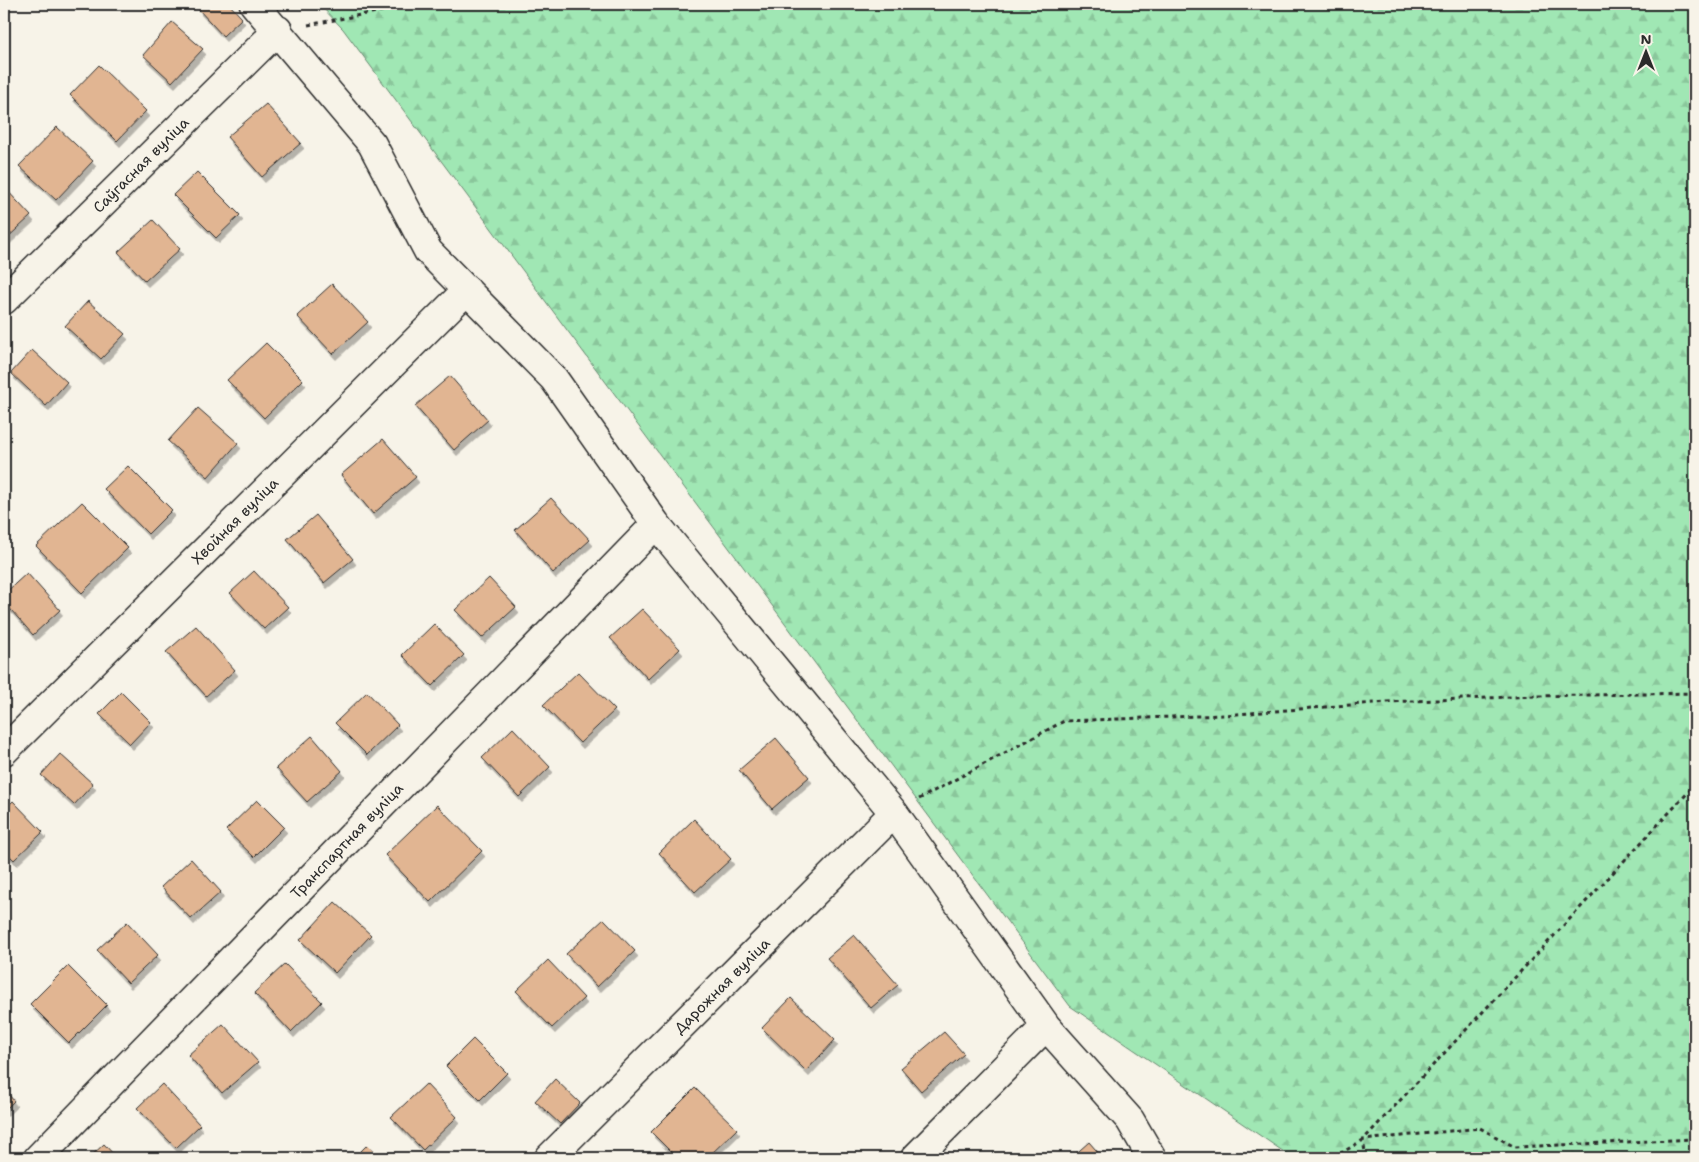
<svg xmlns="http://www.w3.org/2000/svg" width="1699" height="1162" viewBox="0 0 1699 1162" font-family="'Shantell Sans',sans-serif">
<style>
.forest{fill:url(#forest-firs);stroke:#668970}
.building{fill:#e1b592;stroke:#2b2b2b;filter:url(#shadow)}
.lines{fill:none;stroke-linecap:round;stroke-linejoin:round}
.minor-casing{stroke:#2b2b2b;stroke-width:31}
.path{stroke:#2b2b2b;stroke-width:3;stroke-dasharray:4 4;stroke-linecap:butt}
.minor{stroke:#f7f3e8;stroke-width:28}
.labels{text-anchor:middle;stroke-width:5;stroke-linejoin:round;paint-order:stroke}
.street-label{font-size:15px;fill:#2b2b2b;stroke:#f7f3e8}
</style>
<defs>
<pattern id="forest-firs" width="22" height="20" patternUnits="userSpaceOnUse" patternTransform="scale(1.25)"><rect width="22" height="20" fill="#a0e7b4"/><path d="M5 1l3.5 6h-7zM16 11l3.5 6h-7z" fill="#8ac69b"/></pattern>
<filter id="shadow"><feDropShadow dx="3" dy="5.5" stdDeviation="0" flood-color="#0004"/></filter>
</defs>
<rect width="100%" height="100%" fill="#f7f3e8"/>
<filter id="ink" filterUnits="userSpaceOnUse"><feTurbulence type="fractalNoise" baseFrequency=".02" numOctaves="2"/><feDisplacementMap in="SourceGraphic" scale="10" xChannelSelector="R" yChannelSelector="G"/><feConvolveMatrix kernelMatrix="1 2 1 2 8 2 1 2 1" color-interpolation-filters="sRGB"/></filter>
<g filter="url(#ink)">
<path class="forest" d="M319 4H1695V1158H1293L1070 1006 343 29Z"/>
<path class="building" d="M204 4H229L242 18 223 36 198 9Z
M172 22 203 49 172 82 143 55Z
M99 65 146 111 117 141 70 95Z
M266 104 301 143 262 177 227 137Z
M57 127 93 161 56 200 19 166Z
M197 172 240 215 216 238 173 195Z
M4 187 31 216 4 241Z
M153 220 180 249 145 281 118 252Z
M332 284 368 322 333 354 297 316Z
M88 301 125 334 101 359 65 326Z
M266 343 303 380 264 418 227 380Z
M32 350 67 382 46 406 11 373Z
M450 376 488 420 454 450 415 406Z
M198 408 238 443 208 477 168 441Z
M383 439 416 477 373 514 341 475Z
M128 466 172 510 148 534 104 489Z
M551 498 590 540 553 573 515 530Z
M82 502 128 548 82 593 36 546Z
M316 515 353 559 324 583 287 539Z
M254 571 288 607 264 629 230 593Z
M27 573 60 610 33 635 4 602V594Z
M489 578 516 607 482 638 455 610Z
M642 609 680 649 648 679 610 638Z
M434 624 464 655 432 686 402 655Z
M196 626 235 670 206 696 166 652Z
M578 672 615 710 580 743 543 705Z
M121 692 151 722 130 744 99 714Z
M367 692 398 725 367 755 335 723Z
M513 728 550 767 519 797 482 758Z
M312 736 342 771 307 802 276 768Z
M776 738 809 777 772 809 739 770Z
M60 754 93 784 74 805 41 775Z
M257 800 284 827 254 857 226 830Z
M13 801 43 832 14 860 4 850V810Z
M437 805 482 851 430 902 385 855Z
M694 819 731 859 695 892 659 853Z
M191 859 221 892 191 919 161 887Z
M335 902 371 935 335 973 300 940Z
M604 919 635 951 597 987 566 954Z
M127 922 158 955 128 983 97 950Z
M854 935 898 985 871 1008 827 958Z
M548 960 584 998 552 1028 516 991Z
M285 964 322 1002 291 1032 254 993Z
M68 966 107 1005 69 1043 30 1004Z
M791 998 835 1040 806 1071 762 1028Z
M223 1024 258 1062 222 1093 188 1055Z
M944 1032 964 1054 921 1091 901 1068Z
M473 1039 507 1073 480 1100 446 1066Z
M555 1079 580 1103 560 1124 535 1101Z
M162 1084 200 1125 176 1148 137 1108Z
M426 1084 457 1117 423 1150 391 1117Z
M695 1088 737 1129 707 1158H677L651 1132Z
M4 1089 14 1101 4 1111Z
M1089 1142 1103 1158H1071Z
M104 1144 117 1158H89Z
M367 1145 381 1158H354Z"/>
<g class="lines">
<g class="minor-casing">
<path id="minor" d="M254 4 372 144 428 251 554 379 656 524 894 813 1046 1026 1130 1120 1152 1158
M4 300 278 30
M4 751 467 290
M38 1158 656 524
M549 1158 894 813
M915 1158 1046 1026"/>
</g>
<path class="path" d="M1693 4 1695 10
M308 25 418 4
M919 799 1064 721 1225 715 1387 702 1537 696 1695 693
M1333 1158 1363 1140 1695 785
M1366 1158 1363 1140 1480 1128 1515 1147 1695 1139"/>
<use href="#minor" class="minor"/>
</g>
</g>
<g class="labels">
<g class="street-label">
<text transform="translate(141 165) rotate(-45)" y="5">Саўгасная вуліца</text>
<text transform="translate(235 521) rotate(-45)" y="5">Хвойная вуліца</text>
<text transform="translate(347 841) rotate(-46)" y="5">Транспартная вуліца</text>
<text transform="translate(722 986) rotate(-45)" y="5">Дарожная вуліца</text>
</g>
</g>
<rect width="1699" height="1162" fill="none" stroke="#f7f3e8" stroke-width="20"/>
<rect x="10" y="10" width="1679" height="1142" fill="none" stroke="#2b2b2b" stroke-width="2" filter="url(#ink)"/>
<g transform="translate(1646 52)" stroke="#f7f3e8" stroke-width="4" paint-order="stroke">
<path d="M0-4L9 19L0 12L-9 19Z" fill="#2b2b2b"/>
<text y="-8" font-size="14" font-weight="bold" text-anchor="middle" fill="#2b2b2b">N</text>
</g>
</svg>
